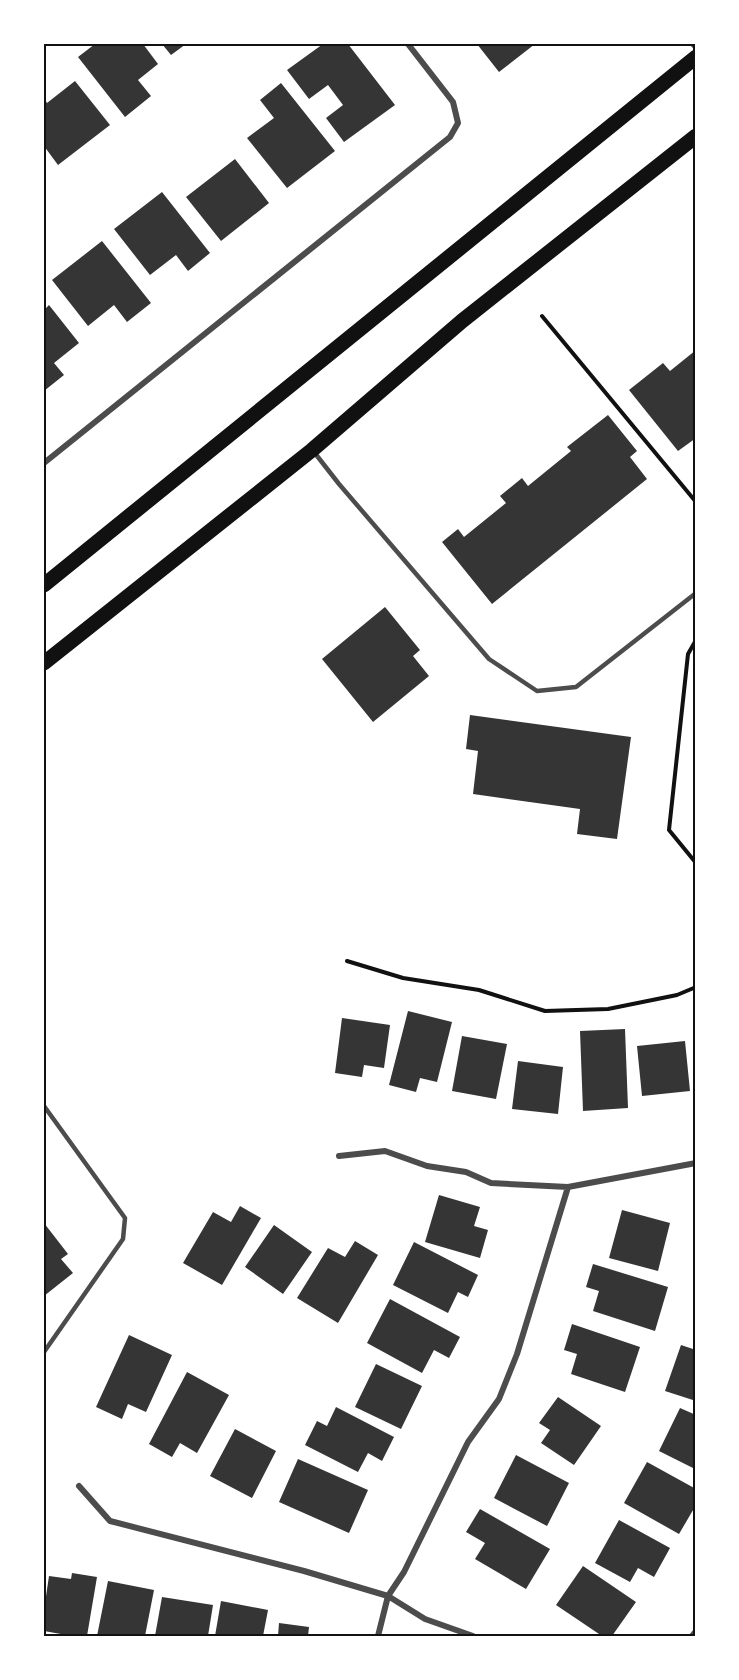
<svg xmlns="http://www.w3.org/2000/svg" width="739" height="1680" viewBox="0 0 739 1680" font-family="Lato,sans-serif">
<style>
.building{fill:#353535}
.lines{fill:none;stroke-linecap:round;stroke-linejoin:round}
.path{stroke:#111;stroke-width:4}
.service{stroke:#4c4c4c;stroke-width:4.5}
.minor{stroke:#4c4c4c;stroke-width:6}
.primary{stroke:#111;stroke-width:15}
.neatline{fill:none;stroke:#111;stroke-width:2}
</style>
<rect width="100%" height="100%" fill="#fff"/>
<path class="building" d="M95 44H143L158 64 138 80 151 96 125 117 78 57Z
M162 44H186L171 55Z
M323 44H348L395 105 344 142 326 118 343 105 328 85 309 99 287 70Z
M477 44H535L499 72Z
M75 81 110 125 58 165 44 146V98L47 103Z
M281 83 335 151 287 188 247 138 274 118 260 100Z
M235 159 269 203 221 241 186 197Z
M162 192 210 253 188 271 176 255 150 275 114 229Z
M102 241 151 303 127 322 114 305 88 326 52 280Z
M49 305 79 343 54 363 64 375 44 391V310Z
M696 350V438L678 451 629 390 663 363 670 371Z
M608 415 637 451 630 457 647 479 492 604 442 542 458 529 464 537 506 503 500 496 522 478 528 486 571 451 567 447Z
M385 607 420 650 413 656 429 676 373 722 322 659Z
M470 715 631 737 617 839 577 834 580 809 473 794 478 751 466 749Z
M408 1011 452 1022 437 1082 420 1078 416 1092 389 1085Z
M342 1018 390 1025 384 1068 364 1065 362 1077 335 1073Z
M625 1029 628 1108 583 1111 580 1031Z
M462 1036 507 1044 496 1099 452 1091Z
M685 1041 690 1091 642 1096 637 1046Z
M518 1061 563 1067 558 1114 512 1109Z
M439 1195 480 1207 474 1226 488 1230 480 1258 425 1242Z
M240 1206 261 1218 222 1285 183 1263 213 1212 231 1222Z
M622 1210 670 1223 658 1271 609 1258Z
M44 1223 68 1254 61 1259 73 1273 44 1296Z
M274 1225 312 1252 283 1294 245 1267Z
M355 1241 378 1255 338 1323 297 1298 328 1248 345 1257Z
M414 1242 478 1275 468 1297 458 1292 448 1313 393 1285Z
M593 1264 668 1287 655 1331 593 1311 599 1291 586 1287Z
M390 1299 460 1337 449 1358 434 1350 422 1373 367 1343Z
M572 1324 640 1347 625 1392 571 1374 577 1354 564 1350Z
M129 1335 172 1355 146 1412 128 1404 122 1419 96 1407Z
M681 1345 696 1350V1401L665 1391Z
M376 1364 422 1386 401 1429 355 1407Z
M187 1372 229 1395 197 1453 180 1443 172 1457 149 1444Z
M558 1397 601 1426 574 1465 541 1443 550 1430 539 1423Z
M336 1407 394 1437 382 1461 368 1453 358 1472 305 1445 317 1421 327 1426Z
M680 1408 696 1415V1463L693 1468 659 1451Z
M235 1429 276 1451 252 1498 210 1476Z
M516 1455 569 1483 547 1526 494 1498Z
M298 1459 368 1490 349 1533 279 1502Z
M647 1462 696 1489V1505L679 1534 624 1503Z
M480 1509 550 1549 526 1589 475 1559 485 1543 466 1532Z
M619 1520 670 1548 654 1577 638 1568 630 1582 595 1563Z
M583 1566 636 1602 612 1636H602L556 1605Z
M72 1573 97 1577 87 1636H72L44 1631V1610L49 1576 71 1579Z
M108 1581 154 1590 145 1636H97Z
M162 1597 213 1605 208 1636H155Z
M221 1601 268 1610 263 1636H215Z
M279 1623 309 1627 308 1636H278Z"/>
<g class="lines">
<path class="path" d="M542 316 696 502
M696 640 688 654 669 830 696 863
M347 961 403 978 479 990 545 1011 608 1009 677 995 696 987"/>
<path class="service" d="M314 452 339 484 489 659 537 691 576 687 696 593
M44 1106 125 1218 123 1239 44 1352"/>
<path class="minor" d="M693 44 696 47
M44 463 450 137 458 123 453 102 408 44
M339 1156 385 1151 427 1166 466 1172 491 1183 568 1187 696 1163
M79 1486 110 1521 304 1571 388 1596 425 1619 473 1636
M378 1636 388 1596 404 1572 468 1442 499 1399 517 1354 568 1187
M692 1636 696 1631"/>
<path class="primary" d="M44 585 696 57
M44 663 312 450 462 321 696 136"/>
</g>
<rect width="739" height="1680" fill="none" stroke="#ffffff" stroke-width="90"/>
<rect x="45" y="45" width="649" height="1590" class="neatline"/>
</svg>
